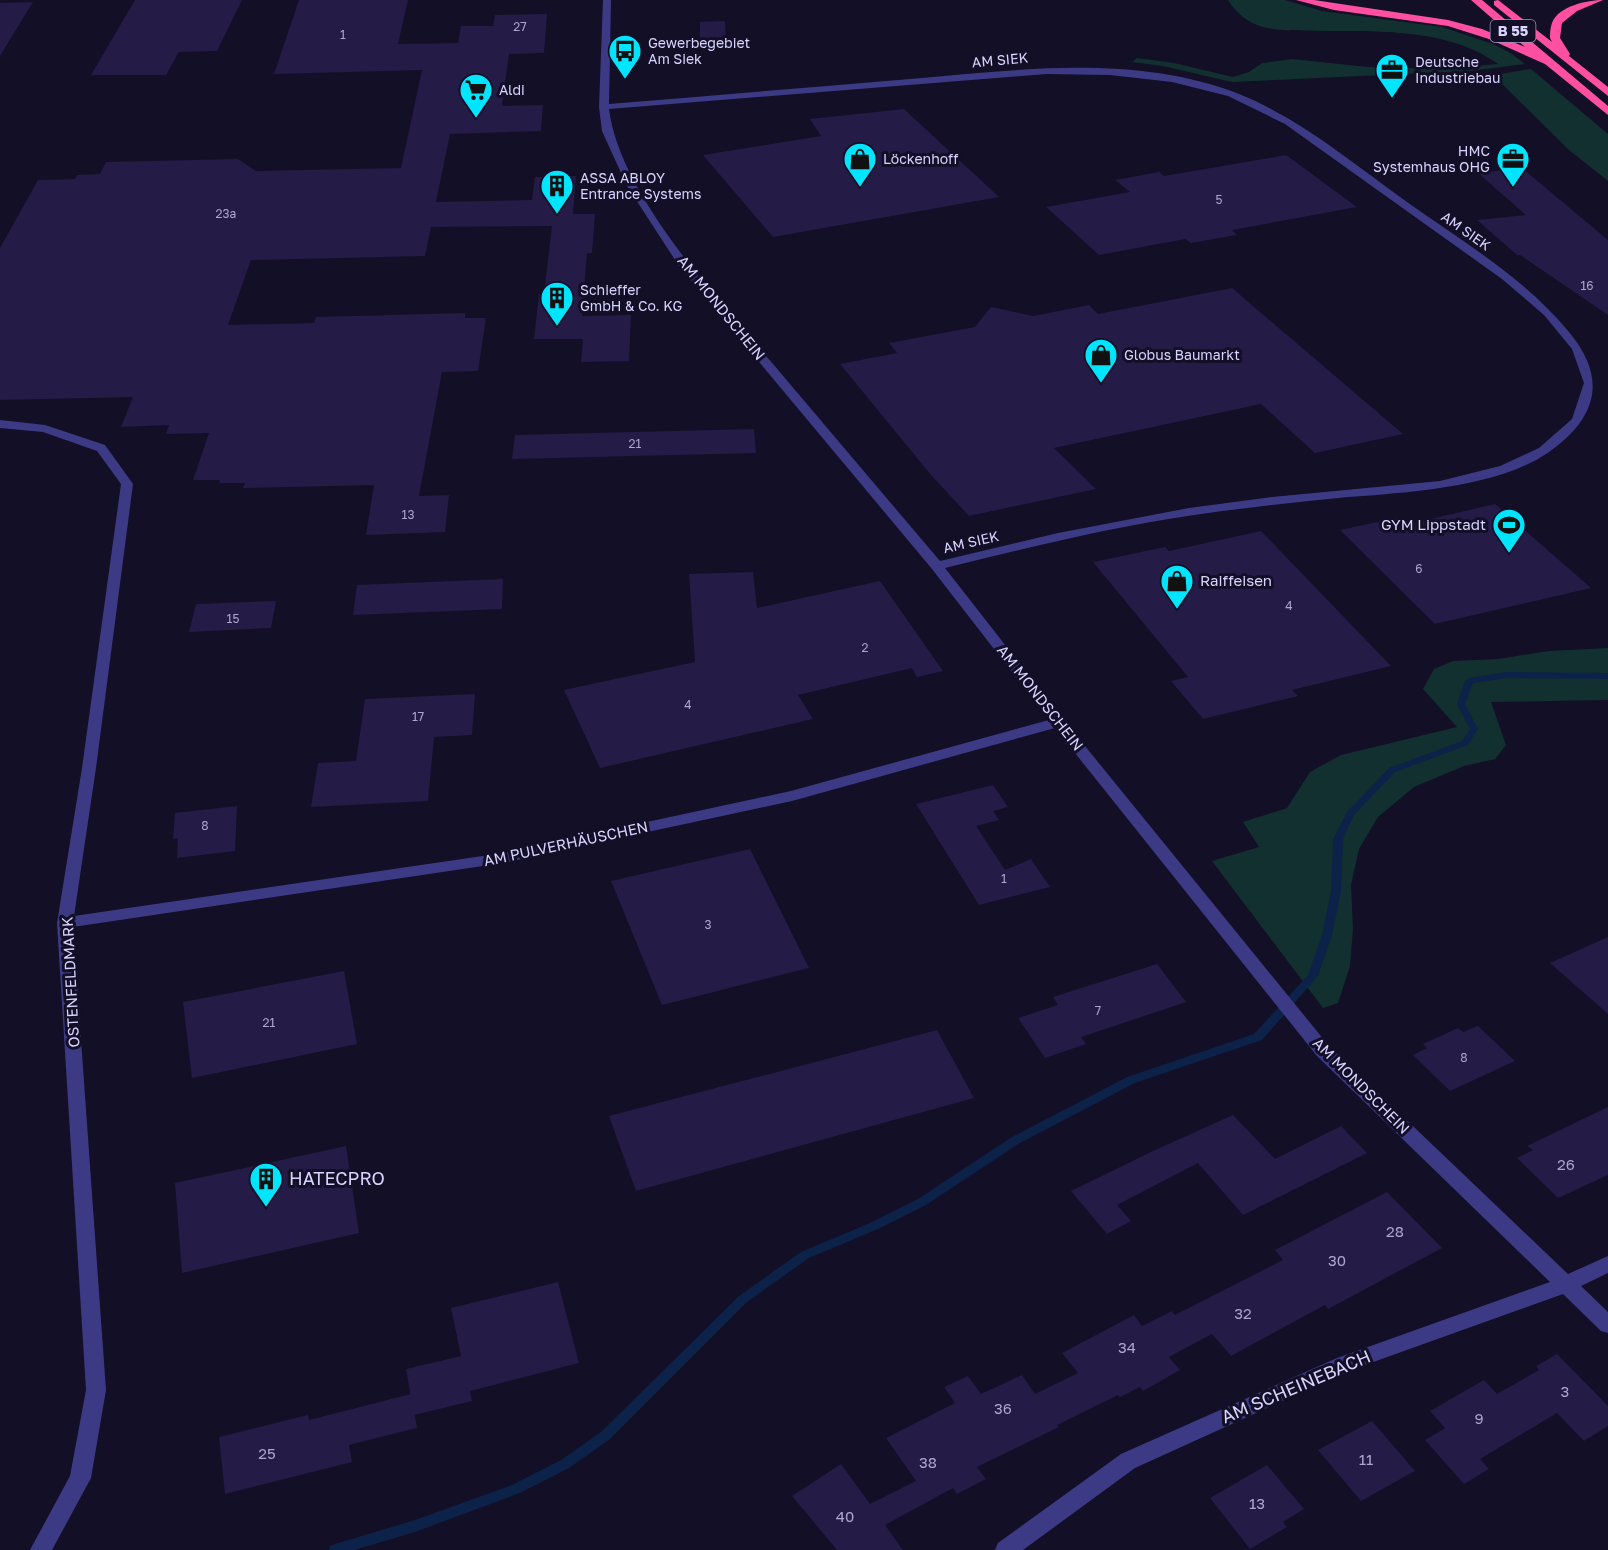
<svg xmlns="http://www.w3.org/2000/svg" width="1608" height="1550" viewBox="0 0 1608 1550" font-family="'Golos Text',sans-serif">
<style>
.green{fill:#12302f}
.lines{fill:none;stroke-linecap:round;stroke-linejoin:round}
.stream{fill:#0c2248;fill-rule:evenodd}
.building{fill:#241b47}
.minor{fill:#3d3a85;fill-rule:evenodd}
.highway{fill:#ff4fa3;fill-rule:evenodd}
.labels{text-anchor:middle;stroke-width:6;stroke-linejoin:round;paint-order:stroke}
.number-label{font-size:12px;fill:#aca6d1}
.shield{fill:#130f26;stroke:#9e99be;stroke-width:1.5}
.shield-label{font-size:14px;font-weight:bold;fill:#d9d4ff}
.far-poi-label{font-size:14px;fill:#d9d4ff;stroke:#130f26;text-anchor:start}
.far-street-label{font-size:14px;fill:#d9d4ff;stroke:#130f26}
.street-label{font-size:15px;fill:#d9d4ff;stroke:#130f26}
.poi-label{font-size:15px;fill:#d9d4ff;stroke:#130f26;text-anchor:end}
.near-number-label{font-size:15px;fill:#aca6d1}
.near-poi-label{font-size:18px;fill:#d9d4ff;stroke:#130f26;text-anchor:start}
.near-street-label{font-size:18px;fill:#d9d4ff;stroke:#130f26}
</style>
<rect width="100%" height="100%" fill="#130f26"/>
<path class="green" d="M1228 0H1285L1322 11 1442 27 1493 44 1512 54 1525 64 1469 71 1232 82 1163 66 1132 62 1137 58 1174 63 1233 77 1249 72 1262 63 1292 59 1368 67 1443 69 1498 64C1450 29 1380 31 1323 31 1304 30 1282 32 1263 27 1248 23 1236 13 1228 0Z
M1531 69 1608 134V181L1569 150 1493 75Z
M1608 648V700L1491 702 1506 745 1495 759 1464 766 1414 787 1378 817 1359 849 1351 885 1353 929 1350 966 1338 1003 1323 1008 1212 861 1259 847 1243 822 1287 808 1310 772 1341 755 1457 727 1423 689 1434 669 1453 661 1498 659 1549 651Z"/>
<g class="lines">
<path class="stream" d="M1507 672 1608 673V679L1507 678 1473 683 1465 704 1478 729 1468 745 1395 772 1354 815 1343 839 1341 891 1332 935 1318 976 1262 1040 1135 1083 1020 1143 926 1205 878 1229 809 1258 747 1302 609 1440 569 1468 520 1493 415 1532 355 1550H329L330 1546 335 1544 415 1520 512 1485 561 1460 601 1432 739 1296 801 1252 870 1223 918 1199 1012 1137 1127 1077 1254 1034 1308 975 1322 935 1331 891 1333 839 1347 812 1389 768 1462 741 1470 729 1457 704 1465 681 1469 678Z"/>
</g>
<path class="building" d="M135 0H242L217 51 179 52 166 75H91Z
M299 0H408L398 44 458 43 461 26H493L495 15 547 14 544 53 509 54 502 106 543 105 541 131 450 134 436 202 532 200 535 177 576 176 573 214H595L592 253H587L582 316 631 315 629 361 581 362 583 339H534L539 294H544L552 226 431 227 425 256 251 260 228 325 314 323 316 317 465 313V318H486L478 371 442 372 419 496 449 495 445 532 366 535 374 485 243 488 245 483H219L220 480H193L209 433 166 434 169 425 121 427 133 397 0 400V248L38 180 75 179 77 175 100 174 106 162 238 159 256 171 401 168 422 70 274 74Z
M33 2 0 56V3Z
M725 21 726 47 700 48V22Z
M904 109 999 197 773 237 703 155 821 136 810 119Z
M1286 155 1357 207 1232 230 1237 235 1191 243 1185 239 1099 255 1046 207 1130 192 1115 180 1159 172 1164 176Z
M1522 168 1608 240V315L1520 255H1517L1477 220 1526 215 1478 173Z
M1232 288 1403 434 1315 453 1261 404 1054 448 1096 489 969 516 931 475 840 364 897 353 889 343 975 327 991 307 1033 316 1089 305 1098 314Z
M754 429 756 453 512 459 515 435Z
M1495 504 1591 588 1435 624 1340 530 1401 517 1409 524Z
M1261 531 1391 666 1292 690 1298 696 1203 719 1171 681 1188 677 1093 562 1165 547 1169 551Z
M753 572 757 608 880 581 943 671 917 677 912 668 798 695 813 719 600 768 564 690 695 662 689 574Z
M503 579 502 609 353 615 357 585Z
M276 601 271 628 189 632 196 604Z
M475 694 472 735 434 737 428 801 311 807 318 763 356 761 365 699Z
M993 785 1008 807 993 811 999 820 976 826 1005 870 1031 859 1050 887 979 905 916 804Z
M237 806 235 851 177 858 178 838 173 839 175 813Z
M750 849 809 968 662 1005 611 881Z
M1608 937V1014L1550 963Z
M1157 964 1186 1002 1081 1037 1086 1044 1045 1058 1018 1018 1058 1005 1053 997Z
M344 971 357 1044 192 1078 183 1002Z
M1478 1026 1515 1061 1450 1091 1413 1055 1427 1048 1423 1044 1458 1028 1463 1032Z
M937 1030 974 1098 636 1191 609 1116Z
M1608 1107V1175L1558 1198 1517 1158 1533 1150 1527 1146Z
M1233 1115 1275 1159 1341 1126 1367 1153 1243 1215 1198 1163 1117 1205 1131 1221 1107 1234 1071 1191 1153 1151Z
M346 1146 359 1233 182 1273 175 1183Z
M1387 1192 1442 1248 1328 1309 1325 1305 1231 1356 1212 1334 1169 1357 1180 1370 1143 1391 1140 1387 1120 1397 1118 1395 1057 1425 1059 1427 977 1467 986 1479 957 1494 953 1488 885 1525 903 1550H837L792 1496 841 1464 870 1504 916 1481 886 1438 955 1403 944 1387 968 1376 981 1394 1022 1375 1035 1394 1078 1373 1062 1353 1134 1315 1142 1326 1172 1311 1175 1315 1283 1260 1275 1250Z
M558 1282 579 1363 470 1391 472 1401 414 1415 406 1369 461 1356 451 1308Z
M1557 1354 1608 1406V1426L1584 1441 1557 1413 1480 1459 1489 1469 1464 1484 1425 1440 1445 1428 1430 1411 1484 1380 1497 1394 1539 1370 1536 1366Z
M411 1394 417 1428 349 1445 352 1462 225 1494 219 1437 308 1415 309 1420Z
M1372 1421 1415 1471 1361 1501 1318 1450Z
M1267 1465 1304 1509 1283 1522 1287 1527 1250 1549 1210 1498Z"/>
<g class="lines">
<path class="minor" d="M603 0H611L609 104C705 96 802 88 898 80 1010 71 1131 52 1239 94 1301 119 1354 164 1407 202 1463 242 1525 278 1569 332 1608 379 1597 418 1549 452 1497 489 1400 493 1338 498 1290 503 1242 508 1194 515 1110 527 1028 548 945 568L1063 719 1329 1046 1568 1274 1608 1256V1273L1581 1286 1608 1312V1333L1601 1331 1563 1294 1351 1370 1135 1468 1023 1550H995L998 1543 1121 1454 1337 1358 1550 1282 1317 1056 1055 728 792 801 503 863 73 927 106 1390 91 1478 52 1550H30L70 1476 86 1390 57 923 82 768 121 484 97 451 43 432 0 428V420L45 425 105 445 133 484 96 768 74 916 503 853 791 791 1049 720 932 569 679 266 627 186 602 131 599 107ZM1047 74 1110 75 1172 82 1228 96 1285 124 1502 279 1544 315 1572 349 1584 383 1572 419 1539 448 1500 466 1440 481 1272 497 1189 508 1058 533 940 561C888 500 836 438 784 377 727 309 620 198 609 109Z"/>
<path class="highway" d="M1296 0H1314L1448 20 1482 29 1525 47 1471 0H1482L1608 106V115L1545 64 1489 39 1448 26 1334 10Z
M1498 0 1552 42 1550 38C1550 34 1550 28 1552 23 1558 6 1588 0 1603 0L1577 11 1562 23 1560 38 1570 54 1569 56 1608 87V96L1494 5V1Z"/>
</g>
<defs>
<g id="bus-pin" transform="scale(1.725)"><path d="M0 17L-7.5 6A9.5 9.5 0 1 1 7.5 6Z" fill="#00e5ff" stroke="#130f26"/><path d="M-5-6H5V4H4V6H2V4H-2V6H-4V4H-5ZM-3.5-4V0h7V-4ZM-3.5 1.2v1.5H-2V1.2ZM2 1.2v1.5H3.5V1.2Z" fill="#111"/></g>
<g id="office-pin" transform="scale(1.725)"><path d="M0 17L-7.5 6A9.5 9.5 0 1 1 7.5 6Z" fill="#00e5ff" stroke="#130f26"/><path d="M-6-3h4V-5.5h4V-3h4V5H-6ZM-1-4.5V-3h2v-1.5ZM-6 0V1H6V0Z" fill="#111"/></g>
<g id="supermarket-pin" transform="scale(1.725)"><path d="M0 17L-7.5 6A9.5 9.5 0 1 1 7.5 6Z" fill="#00e5ff" stroke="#130f26"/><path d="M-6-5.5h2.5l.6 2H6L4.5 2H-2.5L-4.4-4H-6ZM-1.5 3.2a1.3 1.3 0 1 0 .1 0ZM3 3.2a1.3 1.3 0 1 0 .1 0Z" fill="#111"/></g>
<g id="shop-pin" transform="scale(1.725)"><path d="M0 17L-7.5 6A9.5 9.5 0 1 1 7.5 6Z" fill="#00e5ff" stroke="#130f26"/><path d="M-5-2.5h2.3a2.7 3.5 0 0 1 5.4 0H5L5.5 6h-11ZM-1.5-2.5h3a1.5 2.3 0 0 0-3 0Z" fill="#111"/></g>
<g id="building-pin" transform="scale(1.725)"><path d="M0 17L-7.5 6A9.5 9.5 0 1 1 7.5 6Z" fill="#00e5ff" stroke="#130f26"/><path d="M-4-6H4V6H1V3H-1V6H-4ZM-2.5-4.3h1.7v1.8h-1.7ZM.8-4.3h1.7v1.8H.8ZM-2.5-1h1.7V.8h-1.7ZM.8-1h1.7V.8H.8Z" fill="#111"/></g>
<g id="stadium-pin" transform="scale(1.725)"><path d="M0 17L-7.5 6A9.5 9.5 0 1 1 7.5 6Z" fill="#00e5ff" stroke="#130f26"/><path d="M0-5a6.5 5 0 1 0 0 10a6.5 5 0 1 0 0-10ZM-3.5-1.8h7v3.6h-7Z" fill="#111"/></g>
</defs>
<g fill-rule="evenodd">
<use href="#bus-pin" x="625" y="51"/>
<use href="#office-pin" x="1392" y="70"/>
<use href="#supermarket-pin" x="476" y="90"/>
<use href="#shop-pin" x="860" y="159"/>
<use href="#office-pin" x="1513" y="159"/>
<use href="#building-pin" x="557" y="186"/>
<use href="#building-pin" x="557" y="298"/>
<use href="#shop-pin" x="1101" y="355"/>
<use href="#stadium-pin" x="1509" y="525"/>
<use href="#shop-pin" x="1177" y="581"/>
<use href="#building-pin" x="266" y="1179"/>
</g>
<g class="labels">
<g class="number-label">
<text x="520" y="31">27</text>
<text x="343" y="39">1</text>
<text x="1219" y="204">5</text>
<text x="226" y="218">23a</text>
<text x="1587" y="290">16</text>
<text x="635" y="448">21</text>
<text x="408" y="519">13</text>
<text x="1419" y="573">6</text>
<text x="1289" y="610">4</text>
<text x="233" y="623">15</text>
<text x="865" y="652">2</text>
<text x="688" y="709">4</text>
<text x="418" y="721">17</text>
<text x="205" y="830">8</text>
<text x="1004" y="883">1</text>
<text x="708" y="929">3</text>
<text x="1098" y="1015">7</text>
<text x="269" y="1027">21</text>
<text x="1464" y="1062">8</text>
</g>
<rect class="shield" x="1490.5" y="20" width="45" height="22" rx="4.5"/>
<g class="shield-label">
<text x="1513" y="36">B 55</text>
</g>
<g class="far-poi-label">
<text x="648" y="48">Gewerbegebiet<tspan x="648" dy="16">Am Siek</tspan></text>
<text x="1415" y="67">Deutsche<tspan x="1415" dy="16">Industriebau</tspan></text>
<text x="499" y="95">Aldi</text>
<text x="1490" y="156" text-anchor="end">HMC<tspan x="1490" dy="16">Systemhaus OHG</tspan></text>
<text x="883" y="164">Löckenhoff</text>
<text x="580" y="183">ASSA ABLOY<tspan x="580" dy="16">Entrance Systems</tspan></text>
<text x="580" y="295">Schieffer<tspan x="580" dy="16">GmbH &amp; Co. KG</tspan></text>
<text x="1124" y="360">Globus Baumarkt</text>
</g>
<g class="far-street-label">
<text transform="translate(1000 60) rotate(-5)" y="5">AM SIEK</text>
<text transform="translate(1466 231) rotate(35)" y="5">AM SIEK</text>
<text transform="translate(971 542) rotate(-13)" y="5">AM SIEK</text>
</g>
<g class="street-label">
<text transform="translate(721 308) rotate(51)" y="5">AM MONDSCHEIN</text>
<text transform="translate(1040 698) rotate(52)" y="5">AM MONDSCHEIN</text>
<text transform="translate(566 844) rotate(-12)" y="5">AM PULVERHÄUSCHEN</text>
<text transform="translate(71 982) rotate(-93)" y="5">OSTENFELDMARK</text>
<text transform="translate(1361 1086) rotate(45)" y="5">AM MONDSCHEIN</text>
</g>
<g class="poi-label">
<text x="1486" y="530">GYM Lippstadt</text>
<text x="1200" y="586" text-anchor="start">Raiffeisen</text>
</g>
<g class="near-number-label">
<text x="1566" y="1170">26</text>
<text x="1395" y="1237">28</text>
<text x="1337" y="1266">30</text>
<text x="1243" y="1319">32</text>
<text x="1127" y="1353">34</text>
<text x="1565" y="1397">3</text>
<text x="1003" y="1414">36</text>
<text x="1479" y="1424">9</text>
<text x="267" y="1459">25</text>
<text x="1366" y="1465">11</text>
<text x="928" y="1468">38</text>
<text x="1257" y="1509">13</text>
<text x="845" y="1522">40</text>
</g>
<g class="near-poi-label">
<text x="289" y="1185">HATECPRO</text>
</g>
<g class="near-street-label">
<text transform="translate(1296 1387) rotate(-23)" y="6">AM SCHEINEBACH</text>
</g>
</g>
</svg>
